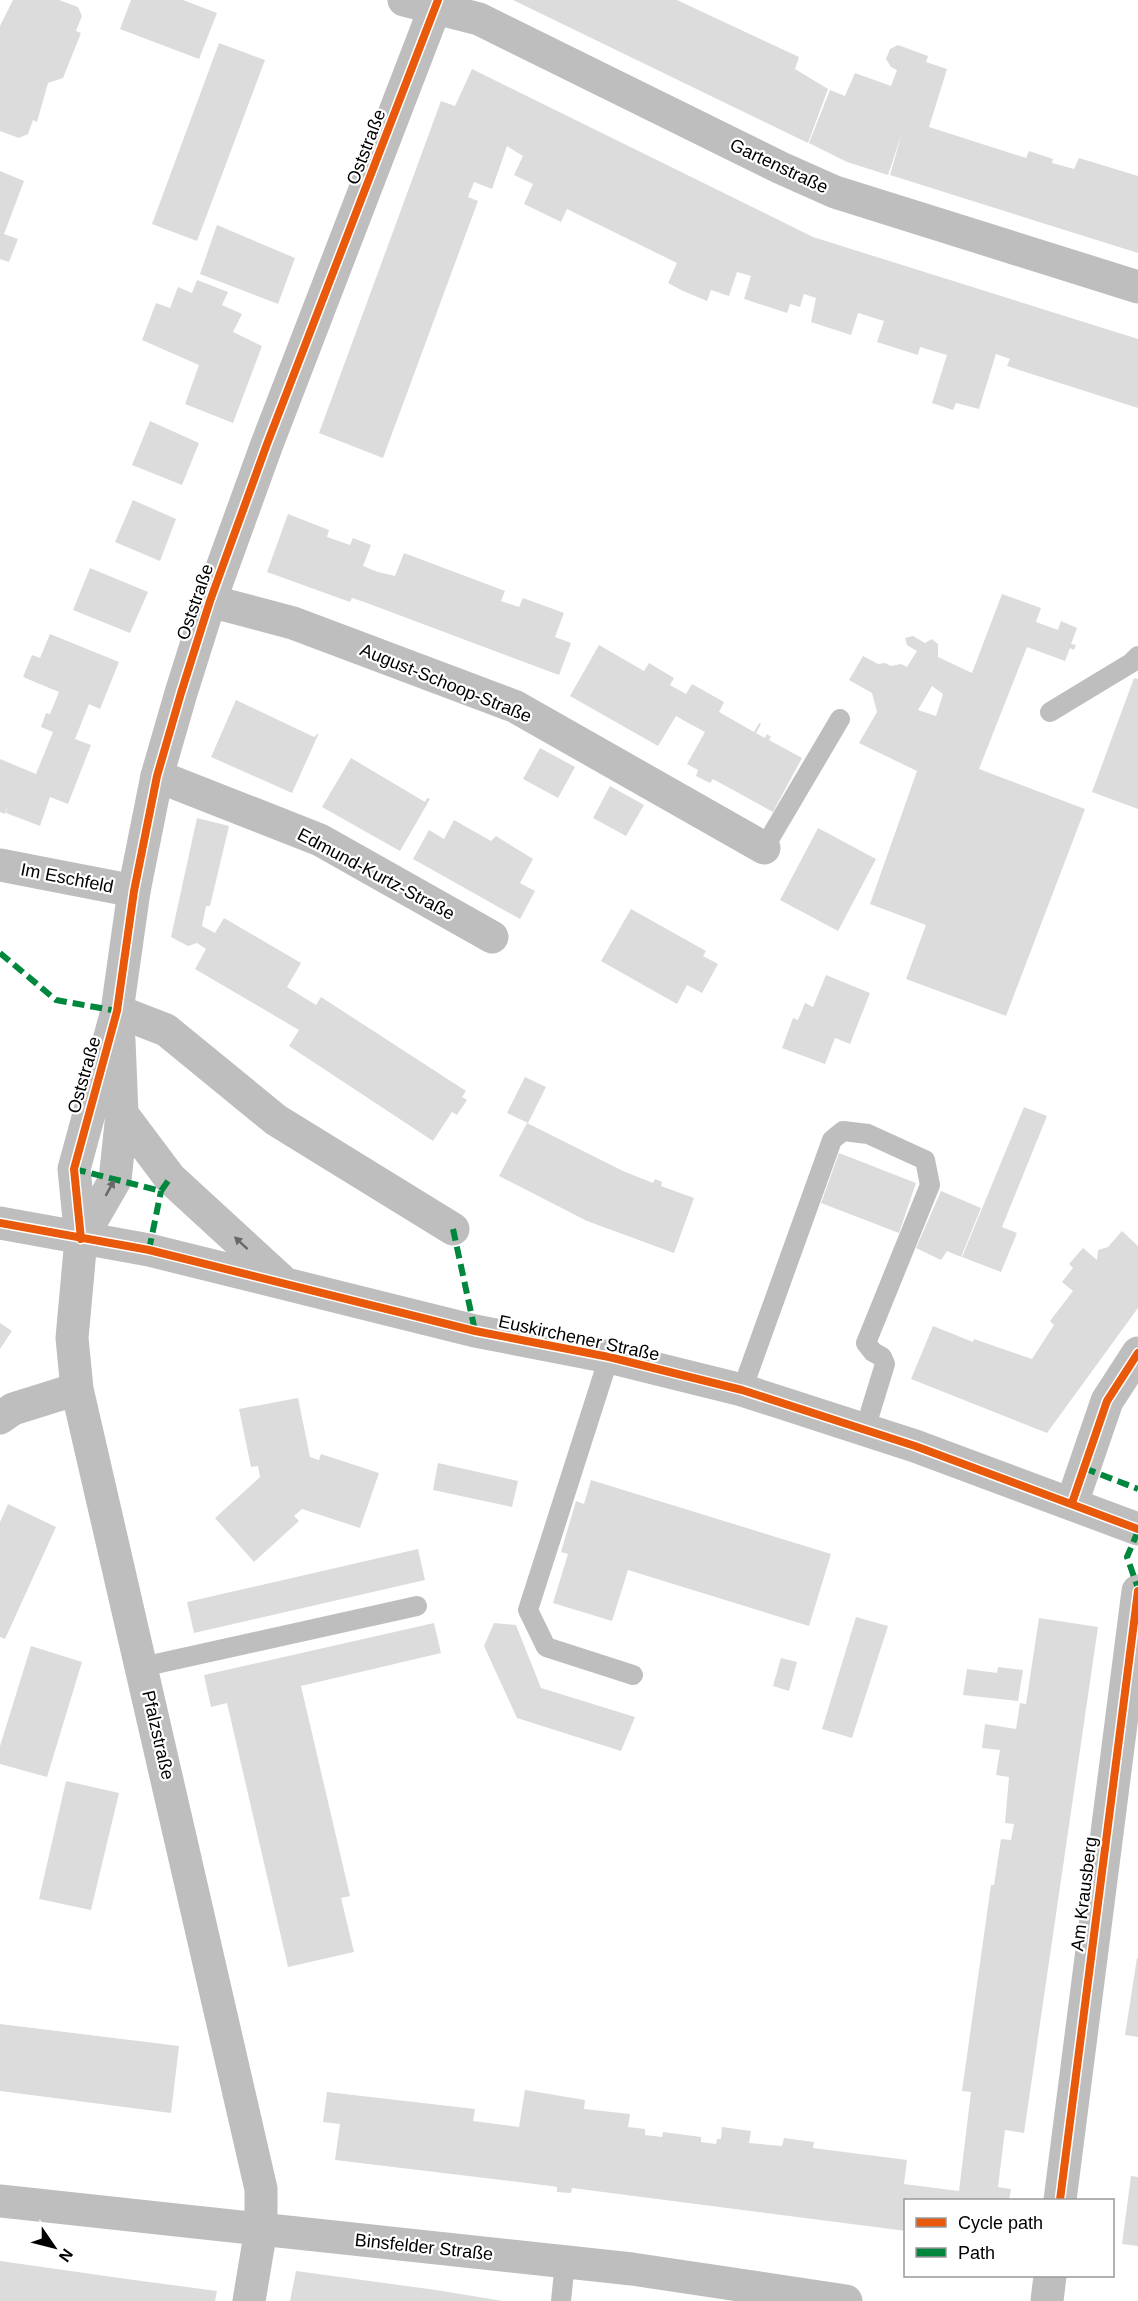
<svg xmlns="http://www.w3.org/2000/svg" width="1138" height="2301" viewBox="0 0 1138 2301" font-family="Arial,sans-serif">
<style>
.building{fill:#dcdcdc;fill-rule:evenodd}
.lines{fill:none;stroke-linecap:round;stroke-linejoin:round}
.service{stroke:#bebebe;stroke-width:20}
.minor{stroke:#bebebe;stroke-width:33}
.tertiary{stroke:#bebebe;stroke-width:33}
.quiet{stroke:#00873e;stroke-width:6;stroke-dasharray:12 6;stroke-linecap:butt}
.cycleway-casing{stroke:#fff;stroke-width:11}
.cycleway{stroke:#e8590c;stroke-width:8}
.oneway{fill:#686868}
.labels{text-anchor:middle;stroke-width:4.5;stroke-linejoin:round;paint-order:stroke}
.street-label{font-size:18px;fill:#000;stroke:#fff}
</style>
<rect width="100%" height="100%" fill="#fff"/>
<path class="building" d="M13 0H59L78 7 82 16 76 31 81 33 63 78 48 83 37 122 33 120 28 134 19 138 0 131V26Z
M131 0H183L217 13 199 59 120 29Z
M513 0H677L799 57 795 69 828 89 808 143Z
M219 43 265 60 197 241 152 224Z
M898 45 928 56 926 62 947 69 929 127 1026 158 1029 151 1053 159 1052 163 1074 169 1079 158 1138 176V253L890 175 902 133 888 175 847 162 809 143 830 90 845 96 855 73 891 86 897 70 891 67 886 59 890 49Z
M472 69 813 237 1138 339V408L1007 366 1010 359 996 354 979 409 956 403 953 410 932 403 947 355 920 347 918 355 877 342 884 321 858 313 851 335 811 322 816 298 804 294 800 307 790 304 787 313 744 299 751 276 737 272 729 296 711 290 707 301 683 291 668 283 677 263 567 209 561 222 524 204 533 184 514 175 523 156 507 146 492 189 474 182 468 197 478 201 383 458 319 433 441 101 455 106Z
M0 171 24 181 4 234 18 239 9 262 0 259Z
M217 225 295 258 278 304 200 274Z
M197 280 228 292 222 305 242 314 233 332 262 346 233 423 185 404 199 365 142 340 156 303 170 308 178 287 192 293Z
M150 421 199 443 182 485 132 465Z
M133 500 176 519 160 561 115 542Z
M288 514 329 530 327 537 350 545 353 538 371 545 363 566 378 572 395 576 404 553 505 591 501 601 519 607 523 598 564 613 555 637 571 643 559 675 367 603 352 598 350 602 267 572Z
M90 568 148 592 130 633 73 610Z
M1002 594 1041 608 1036 622 1058 630 1061 621 1077 628 1071 644 1076 645 1074 650 1070 648 1065 661 1027 647 979 769 1085 809 1006 1016 906 979 926 925 870 904 917 771 859 743 877 712 872 693 849 680 863 656 878 664 885 663 891 666 901 664 907 667 917 651 907 645 905 638 913 636 925 643 932 639 938 644V657L972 673ZM932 686 943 694 936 716 918 710Z
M50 634 119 662 100 709 89 704 75 739 91 745 68 804 50 797 40 826 6 813 9 804 5 814 0 812V759L36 774 53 732 41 727 46 713 50 714 59 692 23 677 32 655 40 658Z
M599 645 644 671 649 663 674 678 670 685 686 694 692 684 724 702 719 712 754 732 759 723 761 724 756 733 765 738 767 734 771 737 769 740 802 758 773 812 713 779 710 783 696 776 698 770 687 764 705 732 690 724 676 716 658 746 570 696Z
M1134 678 1138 679V809L1092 792Z
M236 700 314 737 319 733 292 793 211 757Z
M540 748 575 767 558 798 523 779Z
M351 758 425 802 427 798 430 799 400 851 322 807Z
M610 786 644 805 626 836 593 818Z
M197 818 229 826 210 906H206L202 926 215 933 224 918 301 963 287 987 316 1005 321 997 466 1091 462 1097 467 1100 457 1115 452 1112 433 1141 289 1046 299 1030 195 969 206 949 197 943 188 946 171 937Z
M454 820 491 841 496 836 533 859 520 883 535 891 520 919 413 859 429 830 444 839Z
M818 828 876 859 838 931 780 900Z
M631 909 706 951 703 956 718 964 702 993 687 985 677 1004 601 961Z
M826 975 870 993 850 1044 835 1038 825 1064 782 1048 793 1018 798 1020 805 1003 813 1007Z
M525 1077 546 1087 528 1123 507 1113Z
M1024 1107 1047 1116 1002 1227 1017 1233 1001 1272 962 1257Z
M527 1123 623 1171 653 1183 655 1179 662 1182 661 1186 694 1198 674 1253 587 1221 499 1176Z
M839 1153 916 1183 899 1233 821 1203Z
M941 1191 981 1208 961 1257 947 1251 941 1260 916 1248Z
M1122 1231 1138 1246V1308L1047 1433 911 1379 933 1326 973 1342 974 1339 1032 1359 1054 1325 1050 1321 1073 1291 1062 1282 1073 1268 1069 1264 1083 1248 1097 1260 1098 1250 1108 1247Z
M0 1323 12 1331 0 1349Z
M298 1398 310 1457 319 1460 321 1454 379 1473 360 1528 302 1509 294 1516 299 1521 254 1562 215 1518 260 1477 258 1466 251 1467 239 1409Z
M438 1463 518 1481 512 1507 433 1490Z
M591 1480 831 1554 809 1626 628 1570 612 1621 553 1603 568 1554 561 1552 576 1501 584 1504Z
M8 1504 56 1527 5 1639 0 1637V1522Z
M418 1549 425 1580 194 1633 187 1602Z
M856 1617 888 1626 852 1738 822 1729Z
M1039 1618 1098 1627 1024 2133 1005 2130 998 2187 1011 2189 1009 2200H906V2231L572 2188 571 2193 557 2192V2187L551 2186 335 2160 340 2124 323 2122 327 2092 475 2109 473 2121 519 2127 525 2090 585 2100 584 2109 630 2114 628 2127 645 2129V2135L662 2137 663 2132 701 2137V2142L716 2144 717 2139H721L722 2127 751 2131 749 2143 782 2146 784 2138 814 2142 813 2148 907 2160 904 2184 959 2191 971 2092 962 2091 991 1885H994L1001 1839 1011 1840 1014 1824 1005 1823 1009 1777 996 1775 1000 1750 982 1748 985 1724 1016 1729 1020 1703 1026 1704Z
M434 1623 441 1653 301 1686 350 1896 341 1898 354 1952 288 1967 227 1703 211 1707 204 1675Z
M494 1623 516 1625 541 1688 635 1717 621 1751 517 1718 484 1646Z
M31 1646 82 1662 47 1777 0 1764V1746Z
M781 1658 797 1662 789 1691 773 1686Z
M998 1667 1023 1670 1018 1701 963 1695 967 1669 997 1673Z
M66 1781 119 1793 91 1910 39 1899Z
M1137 1958H1138V2037L1125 2035Z
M0 2024 179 2046 171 2113 0 2091Z
M1131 2176 1138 2177V2246L1122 2244Z
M0 2261 134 2280 217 2291 215 2301H0Z
M296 2271 436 2290 503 2301H290Z"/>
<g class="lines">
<path class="service" d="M1050 712 1131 663 1138 656
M764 848 840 719
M609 1357 528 1610 546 1647 633 1675
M742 1390 832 1140 843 1131 868 1134 925 1160 930 1185 866 1343 873 1352 882 1357 885 1364 865 1429
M142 1667 417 1606
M561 2301 565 2262"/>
<path class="minor" d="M404 0 479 19 781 168 835 192 1138 287
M210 601 293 623 516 707 764 848
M157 776 320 840 492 937
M0 865 134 891
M117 1011 166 1030 276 1120 453 1229
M81 1239 72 1338 77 1389 261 2189V2229L249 2301
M0 1418 13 1409 77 1389
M1072 1503 1107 1401 1138 1353
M1060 2200 1138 1591
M0 2201 632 2269 846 2301
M1047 2301 1050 2276"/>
<path class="tertiary" d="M122 1114 170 1178 281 1280
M0 1223 149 1250 475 1331 609 1357 742 1390 915 1446 1138 1529
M81 1239 74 1169 117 1011 134 891 157 776 181 693 210 601 267 444 438 0
M81 1239 115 1180 122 1114 119 1040"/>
<path class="quiet" d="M0 953 56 1000 117 1011
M74 1169 161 1191 170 1178
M453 1229 475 1331
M149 1250 161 1191
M1084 1468 1138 1489
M1138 1531 1127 1557 1138 1588"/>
<g class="cycleway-casing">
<path id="cycleway" d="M0 1223 149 1250 475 1331 609 1357 742 1390 915 1446 1138 1529
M81 1239 74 1169 117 1011 134 891 157 776 181 693 210 601 267 444 438 0
M1072 1503 1107 1401 1138 1353
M1060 2200 1138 1591"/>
</g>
<use href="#cycleway" class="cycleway"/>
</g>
<defs><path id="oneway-solid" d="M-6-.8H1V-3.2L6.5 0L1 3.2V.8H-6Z" transform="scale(1.5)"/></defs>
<g class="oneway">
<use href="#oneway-solid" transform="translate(110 1188) rotate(-61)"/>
<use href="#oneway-solid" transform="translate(241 1243) rotate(-137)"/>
</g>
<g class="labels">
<g class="street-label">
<text transform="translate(366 147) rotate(-69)" y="6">Oststraße</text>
<text transform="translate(779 166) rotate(25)" y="6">Gartenstraße</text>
<text transform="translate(195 602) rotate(-71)" y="6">Oststraße</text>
<text transform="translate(446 683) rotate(22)" y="6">August-Schoop-Straße</text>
<text transform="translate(376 874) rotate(28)" y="6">Edmund-Kurtz-Straße</text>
<text transform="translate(67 878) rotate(11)" y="6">Im Eschfeld</text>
<text transform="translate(84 1075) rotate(-74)" y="6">Oststraße</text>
<text transform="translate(579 1338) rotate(12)" y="6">Euskirchener Straße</text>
<text transform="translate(158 1735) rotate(77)" y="6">Pfalzstraße</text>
<text transform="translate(1084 1894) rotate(-83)" y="6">Am Krausberg</text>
<text transform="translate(424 2247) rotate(6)" y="6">Binsfelder Straße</text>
</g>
</g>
<rect x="904" y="2199" width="210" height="78" fill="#ffffff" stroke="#999999" stroke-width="1.5"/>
<rect x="916" y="2218" width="30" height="9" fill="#e8590c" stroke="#999999" stroke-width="1.5"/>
<text x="958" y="2229" font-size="18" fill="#000000">Cycle path</text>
<rect x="916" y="2248" width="30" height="9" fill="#00873e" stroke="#999999" stroke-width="1.5"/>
<text x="958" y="2259" font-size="18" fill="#000000">Path</text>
<g transform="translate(54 2247) rotate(125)" stroke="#ffffff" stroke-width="4.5" paint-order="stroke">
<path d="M0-4.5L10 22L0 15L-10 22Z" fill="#000000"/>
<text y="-9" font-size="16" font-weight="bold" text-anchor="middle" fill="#000000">N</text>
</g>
</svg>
